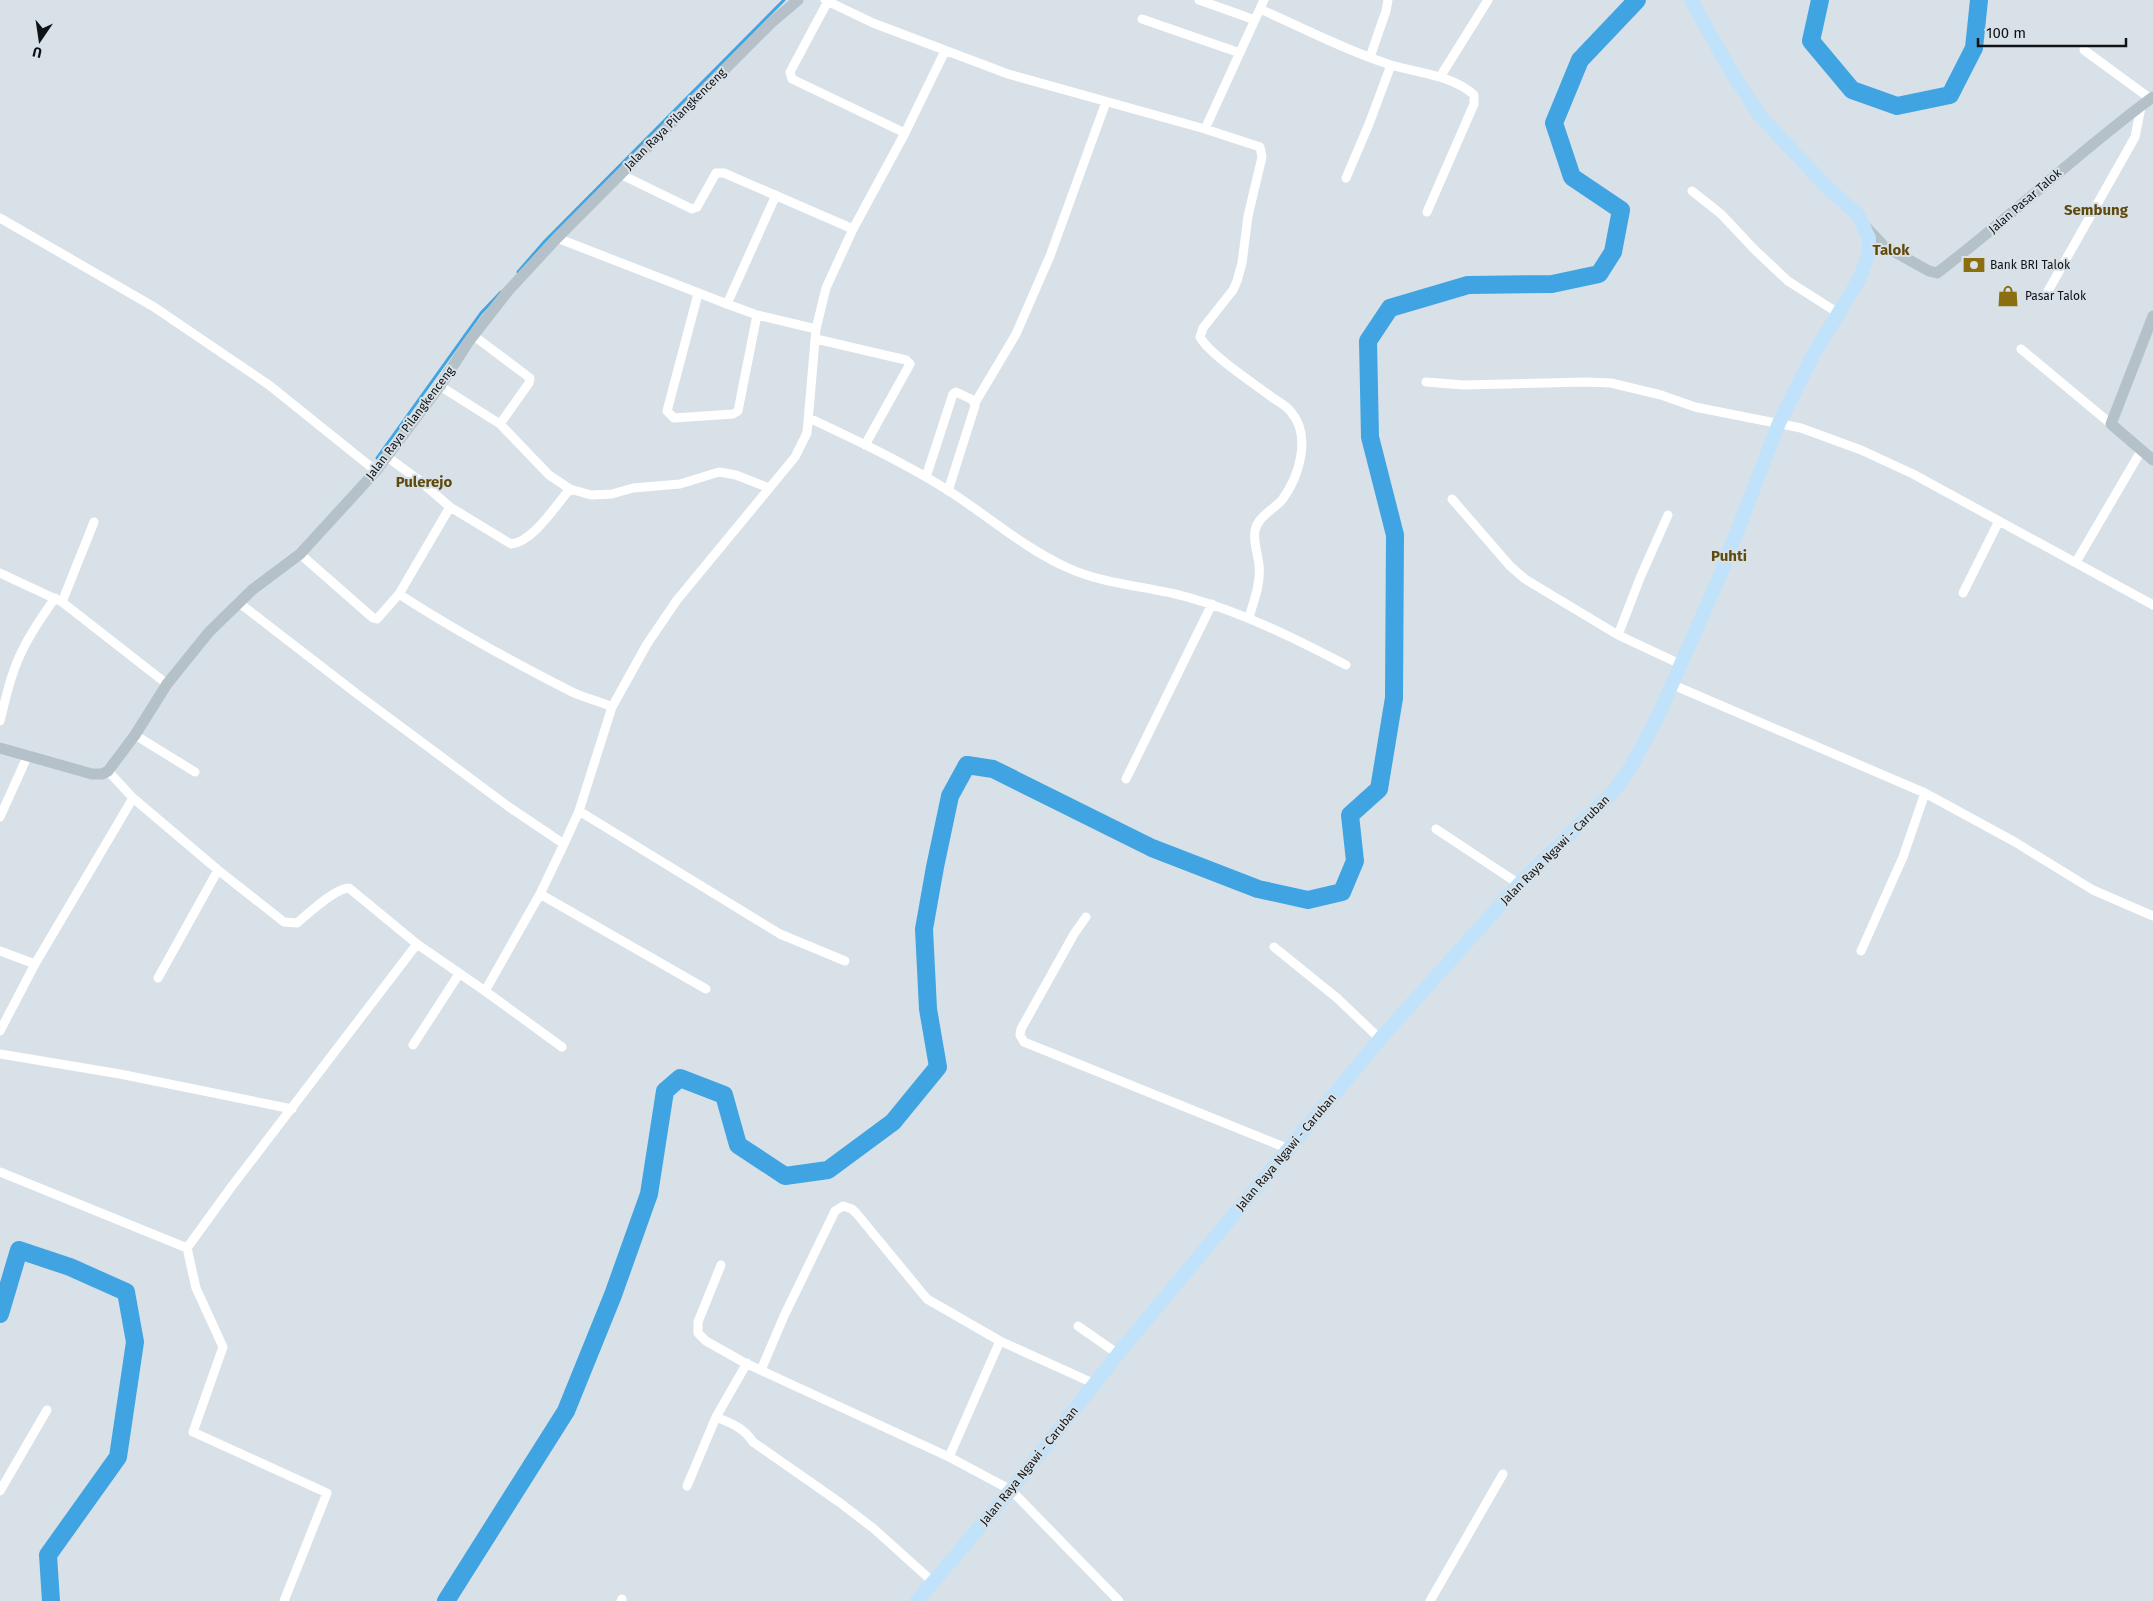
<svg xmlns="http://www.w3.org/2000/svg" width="2153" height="1601" viewBox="0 0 2153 1601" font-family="'Fira Sans',sans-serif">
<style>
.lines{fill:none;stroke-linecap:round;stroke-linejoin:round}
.stream{stroke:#3fa4e1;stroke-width:3}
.river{stroke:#3fa4e1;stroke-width:18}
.minor{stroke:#fff;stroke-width:9}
.secondary{stroke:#b5c1c8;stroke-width:11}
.trunk{stroke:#c0e2fa;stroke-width:14}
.labels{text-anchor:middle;stroke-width:4;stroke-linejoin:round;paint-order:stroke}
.street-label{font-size:12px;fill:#101315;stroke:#d8e1e7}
.poi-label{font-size:12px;fill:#101315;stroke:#d8e1e7;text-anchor:start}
.quarter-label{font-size:15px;font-weight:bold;fill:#604b0e;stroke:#d8e1e7}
</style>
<rect width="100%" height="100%" fill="#d8e1e7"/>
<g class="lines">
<path class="stream" d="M518 272 545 241 784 0
M377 458 481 313 501 292"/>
<path class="river" d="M1820 0 1811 41 1852 90 1897 106 1950 95 1974 48 1979 0
M0 1314 19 1250 70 1267 126 1292 135 1342 118 1457 48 1555 51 1601
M446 1601 566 1411 613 1295 649 1194 665 1091 680 1078 724 1095 738 1145 785 1176 828 1170 893 1122 938 1067 928 1009 924 929 935 867 950 796 967 765 993 769 1152 848 1258 889 1308 900 1342 892 1355 861 1350 815 1379 789 1394 698 1395 535 1370 437 1368 341 1390 308 1468 285 1552 284 1599 274 1613 252 1621 210 1572 177 1554 123 1580 60 1637 0"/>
<path class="minor" d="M825 0 873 23 1008 74 1205 129 1260 147 1262 157 1248 216 1242 263 1237 281 1233 290 1203 328 1200 337C1210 355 1255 384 1273 398 1279 402 1287 406 1291 412 1312 436 1299 477 1282 500 1273 510 1257 517 1255 531 1253 542 1258 554 1259 565 1261 583 1254 601 1249 617
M1199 0 1255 20
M828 1 790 72 792 79 905 133
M1260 9C1301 27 1349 52 1391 65 1418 73 1452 75 1474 95V104L1427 212
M1142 19 1240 53
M2084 50 2151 99
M1370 57 1386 11 1388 0
M1440 77 1488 0
M1205 129 1264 0
M620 174 692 209 697 207 716 173H724L853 229
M1346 178 1369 124 1391 65
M1692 191 1721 214 1755 250 1788 281 1838 313
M0 218 154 307 269 385 376 471
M557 238 727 304 757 315 816 329
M2048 291 2135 137 2141 107
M698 294 667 411 674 418 733 414 738 411 757 315
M727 304 776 195
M474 336 530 378 529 383 500 424
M816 339 906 360 910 364 865 445
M2021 349 2111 424
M1426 382 1464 385 1586 382 1611 383 1661 395 1695 407 1801 428 1861 450 1913 474 2153 605
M440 386 500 424 549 475 570 489 591 495 612 494 633 488 680 484 719 472 736 475 769 488
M975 403 1016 334 1050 256 1106 102
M809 418C856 440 905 463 949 491 988 516 1024 548 1066 567 1104 585 1148 586 1187 597 1244 613 1294 638 1346 665
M386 456 420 481 450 507 511 544C533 542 556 505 570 489
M926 477 953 394 956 392 973 400 975 406 948 491
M1452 499 1510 566 1525 579 1618 635 1680 664
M300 554 373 618 377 619 399 594 450 507
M2076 562 2141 451
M0 573 62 602 167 684
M1963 593 1999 521
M399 594C454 630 513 662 572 692 585 698 599 701 612 707
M62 602 94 522
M238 602 361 697 509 807 564 844
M1618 635 1640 578 1668 515
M1671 684 1925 793 2015 842 2093 890 2153 916
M0 721C6 697 11 673 22 651 31 632 43 615 55 598
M135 735 195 772
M108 771 133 798 218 870 284 922 297 923C308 914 335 888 349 888L417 944 485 991 540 894 564 844 579 811 612 707 647 644 677 600 795 457 807 433 816 329 826 288 853 229 905 133 945 51
M1126 779 1212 604
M579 811 780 934 845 961
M0 817 28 755
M1436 829 1519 884
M540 894 706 989
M1086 917 1074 934 1021 1029 1020 1035 1024 1042 1289 1149
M1274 947 1337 998 1380 1039
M0 951 35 964
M1861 951 1903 857 1925 793
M158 978 218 870
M485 991 562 1047
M0 1031 35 964 133 798
M413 1045 459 974
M0 1054 120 1074 292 1109
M0 1172 187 1248 232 1186 417 944
M187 1248 196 1288 223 1347 193 1432 327 1493 284 1601
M721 1265 698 1322V1333L706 1341 745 1363 949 1457 1011 1490 1119 1601
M1078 1326 1118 1354
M761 1370 784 1316 835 1211 843 1206 852 1209 857 1214 927 1299 1000 1341 1095 1384
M716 1417C731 1423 744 1428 753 1442L839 1502 873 1528 933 1582
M949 1457 1000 1341
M687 1486 716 1417 747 1363
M0 1491 47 1410
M621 1601 622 1599
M1430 1601 1503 1474"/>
<path class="secondary" d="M1865 226 1884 246 1929 271 1937 273C2011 217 2078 152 2153 97
M2153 316 2111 424 2153 460
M0 748 92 774H102L108 771 135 735 167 684 209 632 252 590 300 554 376 471 440 386 469 341 508 291 557 238 772 22 798 0"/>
<path class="trunk" d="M917 1601 1011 1490 1118 1354 1380 1039 1519 884 1614 791 1632 765 1658 716 1721 573 1779 423 1813 355 1860 278 1869 251V238L1858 215 1826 186 1760 116 1732 73 1691 0"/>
</g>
<defs>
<g id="bank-bare" transform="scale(1.725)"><path d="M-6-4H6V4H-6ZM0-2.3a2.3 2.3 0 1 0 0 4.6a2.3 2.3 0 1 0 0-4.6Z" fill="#8b6e0f" stroke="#d8e1e7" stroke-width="2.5" paint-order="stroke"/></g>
<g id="shop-bare" transform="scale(1.725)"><path d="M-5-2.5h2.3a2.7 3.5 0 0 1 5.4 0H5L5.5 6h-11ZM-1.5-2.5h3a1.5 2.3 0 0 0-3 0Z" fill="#8b6e0f" stroke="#d8e1e7" stroke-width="2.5" paint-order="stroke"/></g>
</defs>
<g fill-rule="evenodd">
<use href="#bank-bare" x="1974" y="265"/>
<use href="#shop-bare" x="2008" y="296"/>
</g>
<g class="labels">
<g class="street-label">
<text transform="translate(675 119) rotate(-45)" y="4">Jalan Raya Pilangkenceng</text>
<text transform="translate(2025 201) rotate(-41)" y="4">Jalan Pasar Talok</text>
<text transform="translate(410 423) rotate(-53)" y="4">Jalan Raya Pilangkenceng</text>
<text transform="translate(1555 850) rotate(-45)" y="4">Jalan Raya Ngawi - Caruban</text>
<text transform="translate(1286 1152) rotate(-50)" y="4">Jalan Raya Ngawi - Caruban</text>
<text transform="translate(1029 1466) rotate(-51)" y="4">Jalan Raya Ngawi - Caruban</text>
</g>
<g class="poi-label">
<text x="1990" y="269">Bank BRI Talok</text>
<text x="2025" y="300">Pasar Talok</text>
</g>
<g class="quarter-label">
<text x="2096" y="215">Sembung</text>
<text x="1891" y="255">Talok</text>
<text x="424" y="487">Pulerejo</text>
<text x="1729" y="561">Puhti</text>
</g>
</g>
<g transform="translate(40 40) rotate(193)" stroke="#d8e1e7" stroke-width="4" paint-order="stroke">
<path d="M0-4L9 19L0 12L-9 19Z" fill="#101315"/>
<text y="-8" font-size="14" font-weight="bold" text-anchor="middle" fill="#101315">U</text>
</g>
<path d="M1978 38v8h148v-8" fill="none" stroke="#101315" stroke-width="2.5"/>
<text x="1986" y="38" font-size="15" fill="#101315" stroke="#d8e1e7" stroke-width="4" paint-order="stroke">100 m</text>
</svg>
